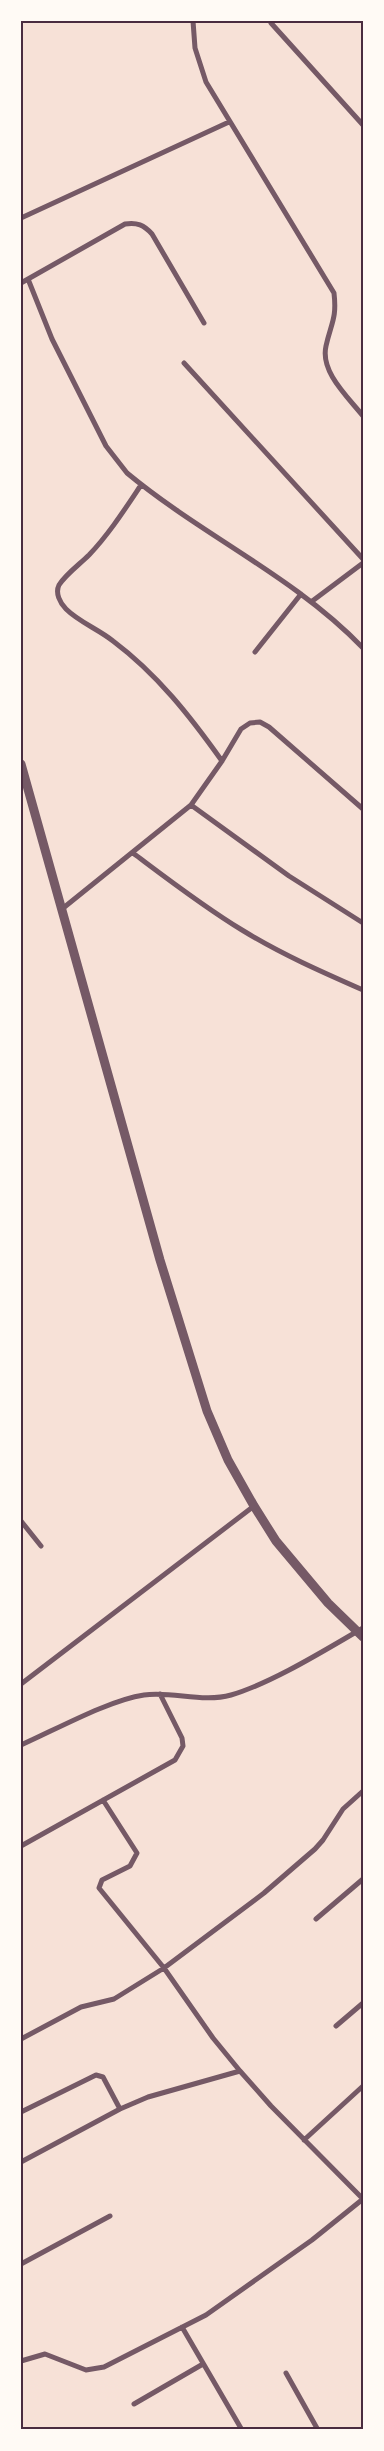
<svg xmlns="http://www.w3.org/2000/svg" width="384" height="2451" viewBox="0 0 384 2451" font-family="'Fira Sans',sans-serif">
<style>
.lines{fill:none;stroke-linecap:round;stroke-linejoin:round}
.minor{stroke:#755966;stroke-width:5}
.tertiary{stroke:#755966;stroke-width:9}
.neatline{fill:none;stroke:#4a2c40;stroke-width:2}
</style>
<rect width="100%" height="100%" fill="#f7e1d7"/>
<g class="lines">
<path class="minor" d="M193 21 195 48 206 82 334 293C337 319 331 323 326 346 320 372 348 397 363 416
M271 23 363 125
M21 218 229 122
M28 279 52 339 106 446 127 473C203 536 295 577 363 648
M21 283 125 224C137 222 144 225 152 234L204 323
M184 363 363 559
M141 485C125 509 109 534 89 555 80 564 66 574 59 585 55 593 60 603 66 609 79 622 98 629 113 641 157 674 190 716 222 761
M311 602 363 563
M255 652 301 594
M191 805 289 876 363 923
M133 853C169 880 204 907 242 930 281 954 322 972 363 990
M62 909 191 805 222 761 241 729 250 723 260 722 269 727 363 809
M21 1521 41 1546
M21 1684 254 1506
M21 1745C55 1730 109 1700 144 1695 173 1691 202 1703 231 1695 272 1683 325 1650 363 1628
M103 1800 137 1853 130 1866 102 1880 99 1888 164 1968 213 2038 240 2071 271 2106 363 2199
M21 1846 175 1760 183 1746 182 1738 160 1694
M316 1919 363 1879
M336 2026 363 2003
M21 2039 81 2007 114 1999 164 1968 264 1893 315 1849 323 1840 343 1809 363 1791
M21 2112 96 2075 103 2077 120 2109
M304 2140 363 2086
M21 2162 120 2109 148 2097 240 2071
M21 2264 110 2216
M182 2327 242 2430
M21 2361 45 2354 86 2370 104 2367 206 2315 312 2240 363 2199
M286 2373 318 2430
M134 2404 203 2364"/>
<path class="tertiary" d="M21 764 160 1260 207 1411 228 1460 254 1506 276 1541 328 1603 363 1637"/>
</g>
<rect width="384" height="2451" fill="none" stroke="#fffaf5" stroke-width="45"/>
<rect x="22" y="22" width="340" height="2406" class="neatline"/>
</svg>
